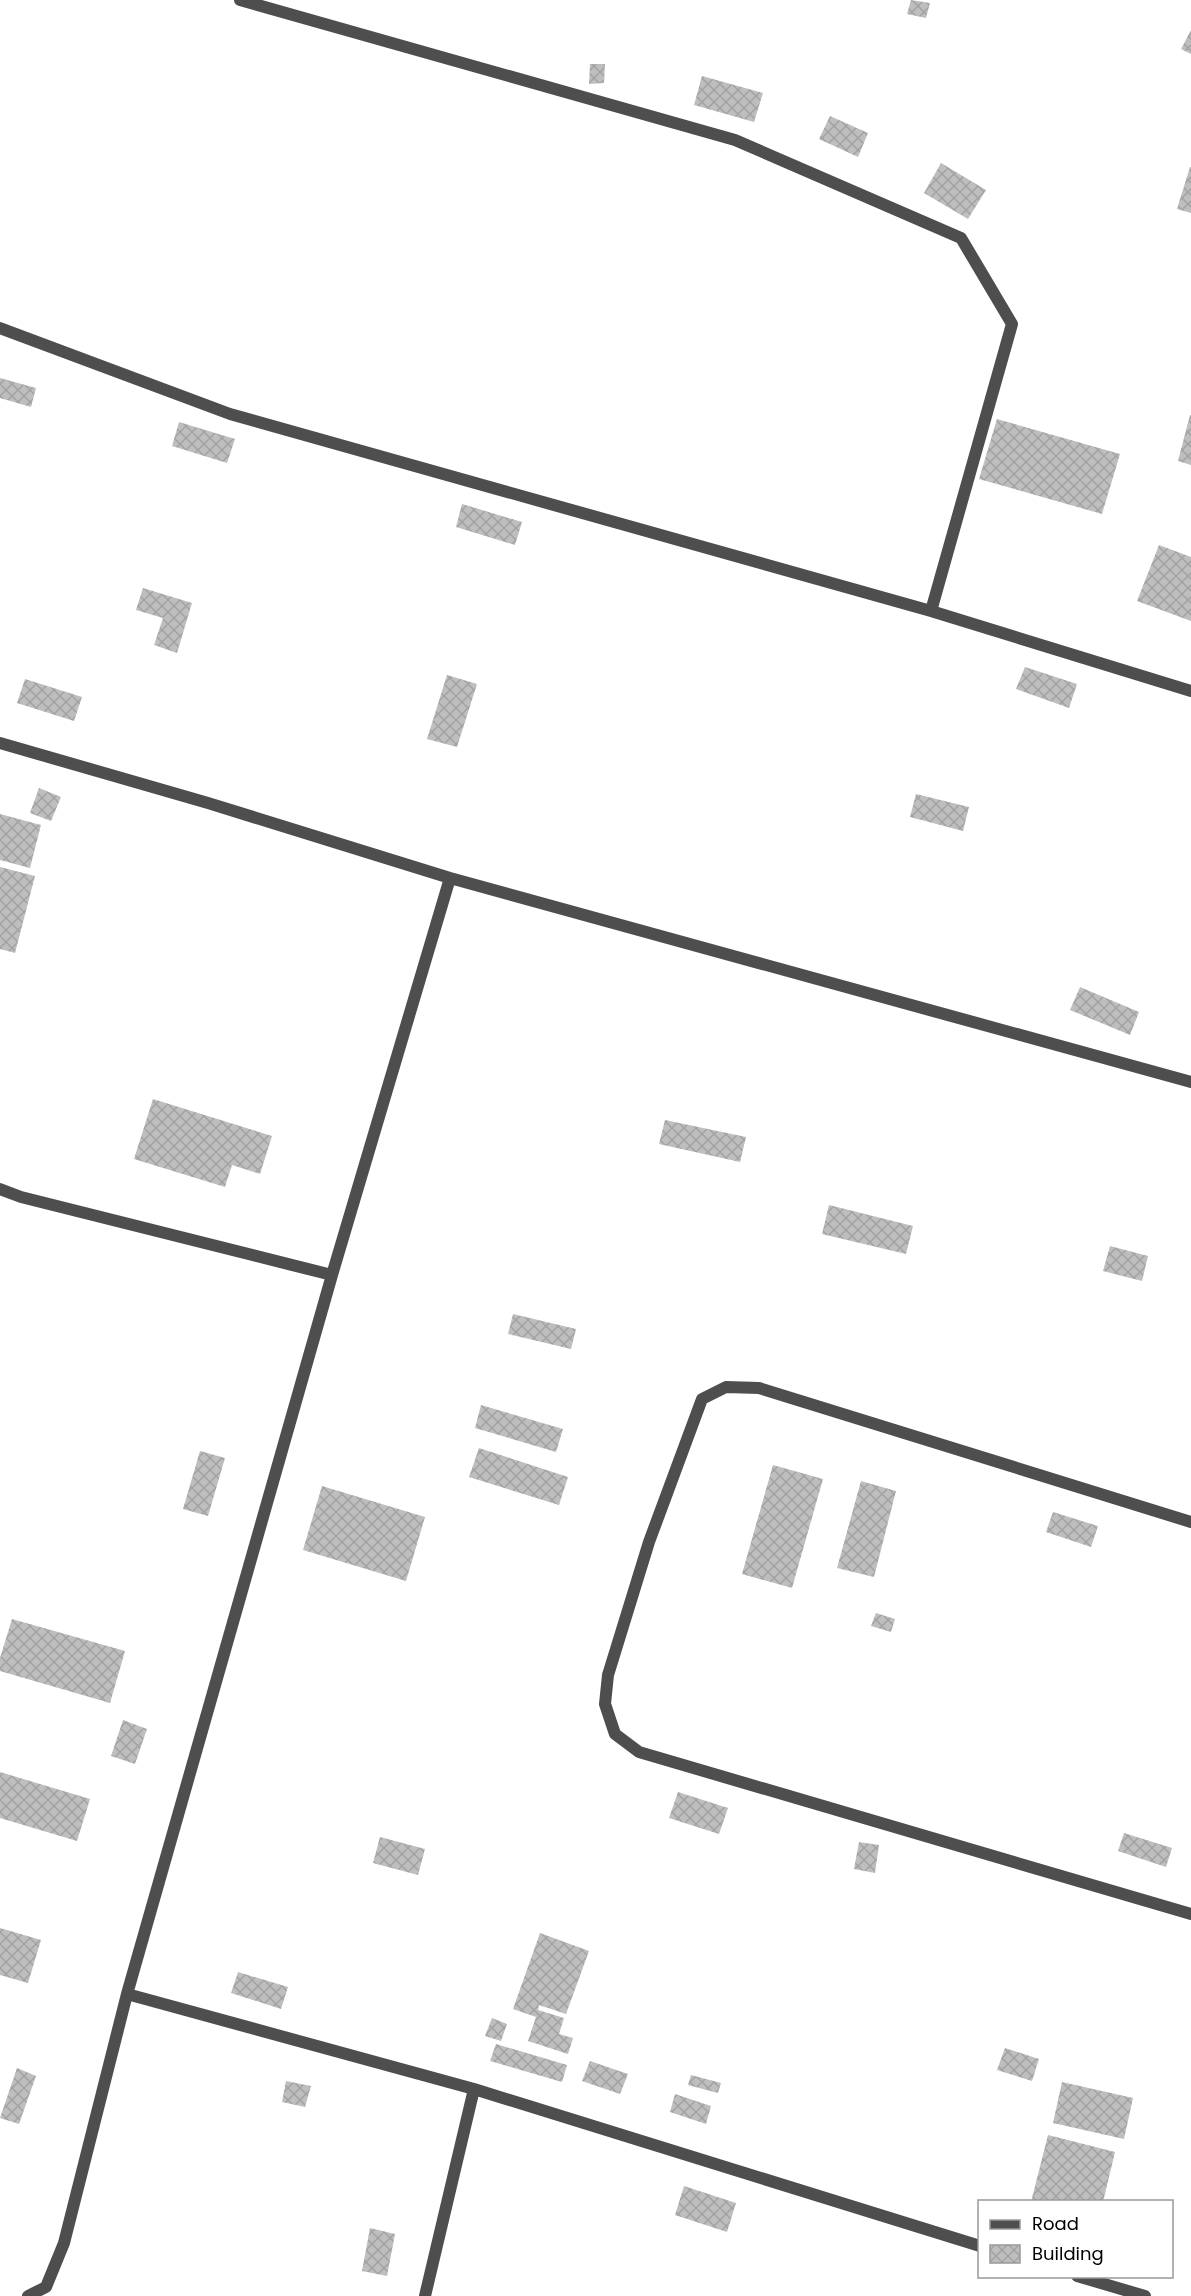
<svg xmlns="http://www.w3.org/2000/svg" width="1191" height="2296" viewBox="0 0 1191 2296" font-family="Poppins,sans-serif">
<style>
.building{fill:url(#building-cross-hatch)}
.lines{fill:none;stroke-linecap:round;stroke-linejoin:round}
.street{stroke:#4e4e4e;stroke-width:12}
</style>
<defs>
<pattern id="building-cross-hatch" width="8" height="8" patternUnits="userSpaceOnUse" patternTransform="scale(1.5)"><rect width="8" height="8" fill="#bebebe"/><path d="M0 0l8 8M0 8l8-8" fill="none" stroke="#a2a2a2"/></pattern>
</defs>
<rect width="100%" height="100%" fill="#fff"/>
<path class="building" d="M911 0 930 3 926 18 907 14Z
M1191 30V54L1181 49Z
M590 64H605L604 83 589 84Z
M702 76 763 93 754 122 694 105Z
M830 116 868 133 858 157 819 139Z
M941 163 986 190 968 219 924 193Z
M1190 167H1191V213L1177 209Z
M0 378 36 388 31 407 0 398Z
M1190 415H1191V465L1178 461Z
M997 419 1120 454 1102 514 979 479Z
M179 422 235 439 227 463 172 446Z
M462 504 522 522 515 545 456 527Z
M1159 545 1191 557V621L1137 601Z
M143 588 192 603 177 653 154 645 163 618 136 610Z
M1025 667 1077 684 1069 708 1016 689Z
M447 675 477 684 457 747 427 739Z
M25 679 82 697 74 721 17 703Z
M39 788 61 797 51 821 30 813Z
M916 794 969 807 963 831 910 817Z
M0 814 41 825 30 868 0 860Z
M0 867 35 876 15 953 0 949Z
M1080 987 1139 1012 1130 1035 1070 1010Z
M153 1099 272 1136 260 1174 232 1165 225 1187 134 1159Z
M665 1120 746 1137 740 1162 659 1144Z
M829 1205 913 1226 906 1254 822 1234Z
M1110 1246 1148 1256 1142 1281 1103 1271Z
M513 1314 576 1329 571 1349 508 1334Z
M481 1405 563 1429 556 1452 475 1428Z
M479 1448 568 1477 559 1505 469 1477Z
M200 1451 225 1458 208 1516 183 1509Z
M773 1465 823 1479 792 1588 742 1574Z
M861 1481 896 1491 874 1577 837 1568Z
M322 1486 425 1517 406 1581 303 1550Z
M1053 1512 1098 1526 1091 1547 1046 1532Z
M876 1613 895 1619 891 1632 871 1626Z
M12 1619 125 1651 110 1703 0 1671V1658Z
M123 1720 147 1729 135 1764 111 1756Z
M0 1772 90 1799 77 1841 0 1818Z
M678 1792 728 1808 719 1834 669 1818Z
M1124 1833 1172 1848 1166 1867 1118 1851Z
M380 1837 425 1849 418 1875 373 1863Z
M859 1842 879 1845 875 1873 854 1869Z
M0 1928 41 1940 28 1983 0 1975Z
M540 1933 589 1951 566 2014 539 2005 538 2010 564 2018 559 2034 573 2038 568 2054 528 2041 536 2017 513 2009Z
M238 1972 288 1987 281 2009 231 1993Z
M492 2018 507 2024 501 2041 485 2036Z
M496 2044 567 2065 562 2082 490 2061Z
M1005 2048 1039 2059 1032 2081 997 2070Z
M590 2061 628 2074 620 2094 582 2081Z
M17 2068 36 2076 19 2124 0 2118Z
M691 2075 721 2083 718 2093 688 2085Z
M286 2081 311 2086 305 2107 282 2102Z
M1062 2082 1133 2098 1124 2139 1053 2123Z
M675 2094 711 2106 706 2124 670 2112Z
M1048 2135 1115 2152 1103 2202H1031Z
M684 2186 736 2203 727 2232 675 2215Z
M370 2228 395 2234 387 2276 362 2271Z"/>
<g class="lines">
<path class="street" d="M240 0 735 140 961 238 1012 324 931 611
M0 328 230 414 931 611 1191 691
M0 743 208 803 450 878 1191 1082
M0 1189 21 1197 332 1275
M1191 1522 759 1388 726 1387 702 1399 649 1542 608 1675 605 1704 615 1734 639 1752 1191 1914
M127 1994 474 2089 980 2246
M1077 2276 1145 2296
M28 2296 46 2287 64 2243 127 1994 332 1275 450 878
M425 2296 474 2089"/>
</g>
<rect x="978" y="2200" width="195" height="78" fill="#ffffff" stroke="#999999" stroke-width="1.5"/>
<rect x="990" y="2220" width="30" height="9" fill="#4e4e4e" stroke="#999999" stroke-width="1.5"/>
<text x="1032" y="2230" font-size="18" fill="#000000">Road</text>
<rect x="990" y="2245" width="30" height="18" fill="url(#building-cross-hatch)" stroke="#999999" stroke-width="1.5"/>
<text x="1032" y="2260" font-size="18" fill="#000000">Building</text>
</svg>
